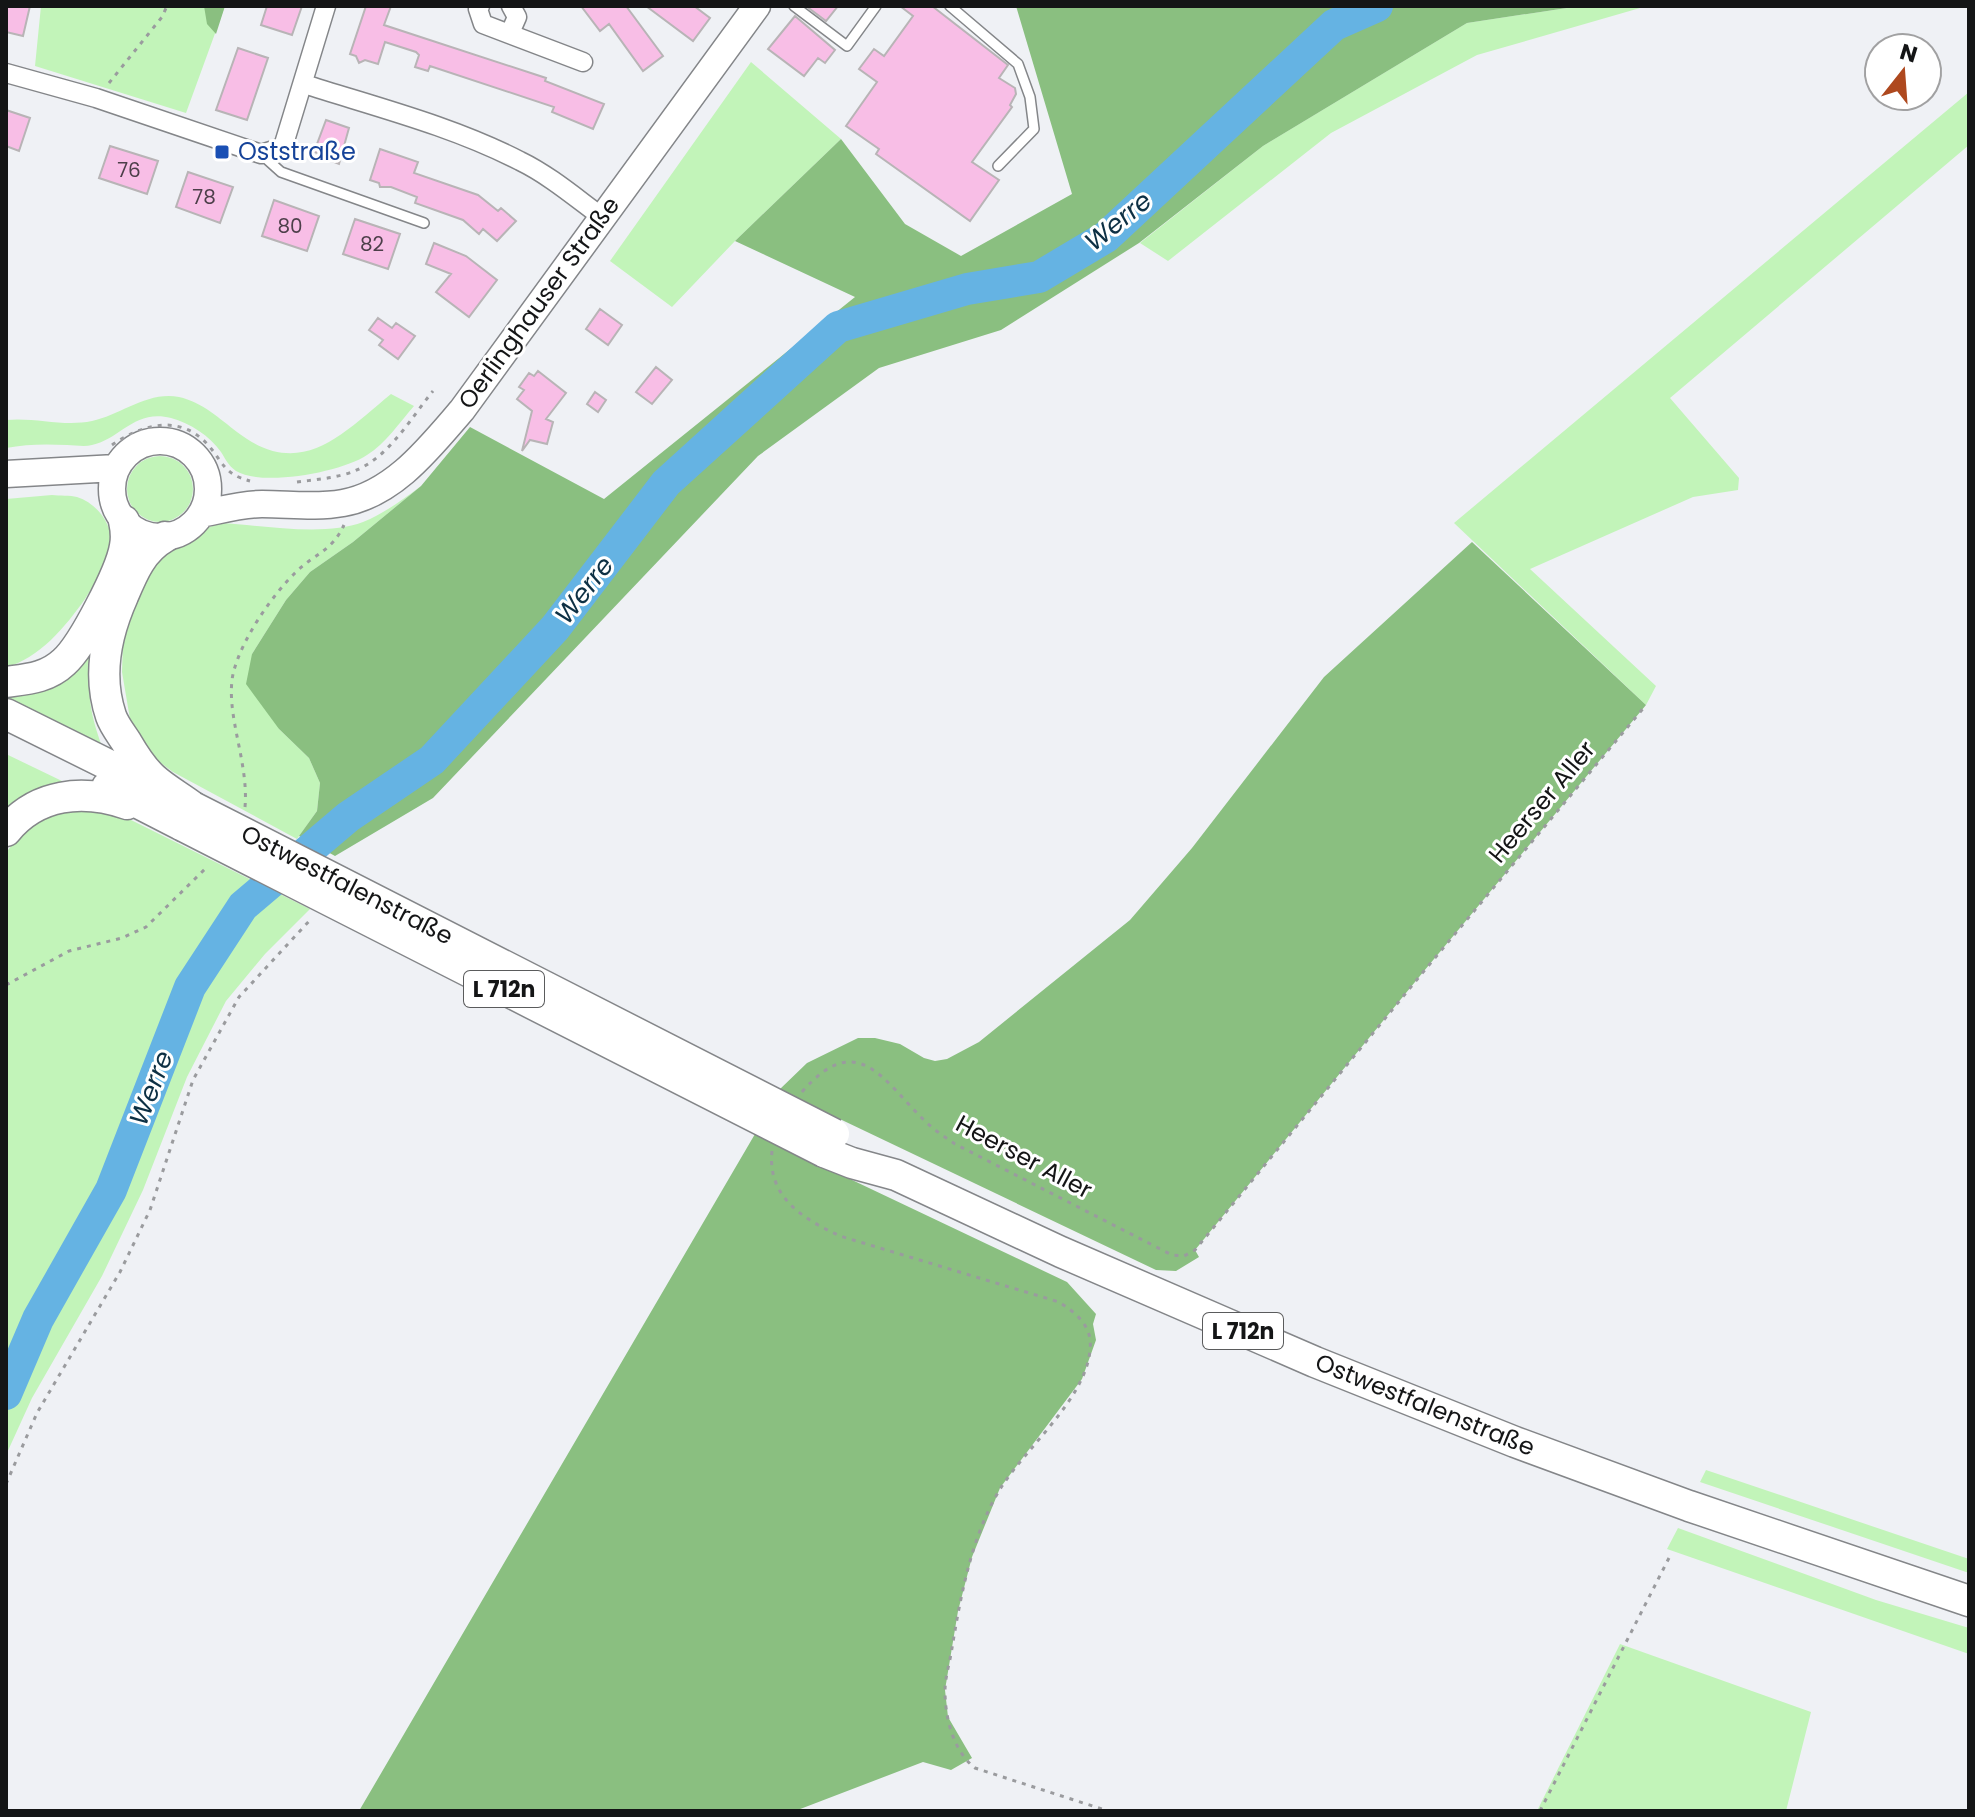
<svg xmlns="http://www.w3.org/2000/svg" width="1975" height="1817" viewBox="0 0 1975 1817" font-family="Poppins,sans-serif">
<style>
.green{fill:#c2f4b9}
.forest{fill:#8abf80}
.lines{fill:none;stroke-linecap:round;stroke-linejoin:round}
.river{stroke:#65b3e3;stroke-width:32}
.building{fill:#f8bee6;stroke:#b8b4b6;stroke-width:2}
.service-casing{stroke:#848689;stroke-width:12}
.minor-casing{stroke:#848689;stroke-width:21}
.secondary-casing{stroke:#848689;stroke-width:29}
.primary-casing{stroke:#848689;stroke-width:33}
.path{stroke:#9a9b9e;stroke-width:3;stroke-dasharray:4 6;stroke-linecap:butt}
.service{stroke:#fff;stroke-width:9}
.minor{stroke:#fff;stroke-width:18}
.secondary{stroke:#fff;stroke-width:26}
.primary{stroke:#fff;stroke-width:30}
.primary-bridge-casing{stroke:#848689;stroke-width:33;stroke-linecap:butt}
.primary-bridge{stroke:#fff;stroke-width:30}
.transit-dot{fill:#1a4fb4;stroke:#fff;stroke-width:3}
.labels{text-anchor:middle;stroke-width:6;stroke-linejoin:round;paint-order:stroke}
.number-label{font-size:20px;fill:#4d3f4a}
.shield{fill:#fff;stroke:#5a5b5c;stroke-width:2}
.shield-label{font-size:22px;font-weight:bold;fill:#141516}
.transit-label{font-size:24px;fill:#164399;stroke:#fff;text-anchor:start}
.street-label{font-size:24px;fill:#141516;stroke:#fff}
.water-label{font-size:26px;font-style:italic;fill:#0d3044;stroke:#fff}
</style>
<rect width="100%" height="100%" fill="#eff1f5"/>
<path class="green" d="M41 6H225L186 113 35 66Z
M1580 6H1647L1477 55 1331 133 1168 261 1140 243 1263 146 1467 23Z
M751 62 841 139 735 241 672 307 610 261Z
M1969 92V145L1670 398 1739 478 1738 490 1693 497 1530 569 1656 686 1646 705 1454 523Z
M391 394 414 406C399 423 386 443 367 455 342 472 263 487 236 471 228 465 226 460 221 452 210 436 190 423 171 418 134 409 121 439 92 445 84 447 75 445 67 445 46 444 26 444 6 448V420C35 417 63 427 92 421 121 415 147 391 179 397 202 402 220 419 237 432 301 481 341 435 391 394Z
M127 489a33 33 0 1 1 66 0a33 33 0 1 1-66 0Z
M421 486 353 542 310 572 286 600 252 654 279 729 309 758 320 783 317 811 297 839 173 772 154 758 131 725 122 672 123 641 141 580 167 551 187 545 207 528 221 523C262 525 324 537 363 522 385 513 402 500 421 486Z
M52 495C60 496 70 495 77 497 104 506 119 536 108 562 103 575 92 587 85 599 66 626 39 659 6 667V499Z
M98 644C86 686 87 703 101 744L6 702 7 698 20 695Z
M6 754 62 781 63 785 6 815Z
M74 807 108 810 131 820 310 909 265 954 226 1001 187 1077 143 1190 102 1276 32 1398 6 1455V853C24 827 44 815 74 807Z
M1706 1470 1969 1559V1573L1700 1482Z
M1678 1528 1876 1600 1969 1628V1654L1667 1549Z
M1620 1644 1811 1712 1786 1811H1537Z"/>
<path class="forest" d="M204 6H225L216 34 207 24Z
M1016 6H1580L1467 23 1263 146 1139 243 1001 330 879 368 758 456 433 798 335 856 299 836 317 811 320 783 309 758 279 729 246 684 252 654 286 600 310 572 353 542 421 486 470 427 604 499 855 297 735 241 841 139 905 224 961 256 1072 194Z
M1472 542 1646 705 1424 971 1195 1250 1199 1257 1176 1271 1156 1270 779 1090 807 1063 858 1038H875L900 1044 924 1058 935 1061 947 1059 979 1042 1130 920 1192 848 1324 677Z
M755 1134 1067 1282 1096 1314 1093 1324 1096 1340 1082 1379 1000 1488 972 1557 958 1611 945 1690 948 1717 972 1758 951 1770 923 1762 795 1811H359Z"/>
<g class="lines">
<path class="river" d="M6 1394 38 1319 111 1190 190 987 243 906 348 817 432 760 555 628 666 483 838 327 967 289 1039 277 1106 237 1334 25 1377 6"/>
</g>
<path class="building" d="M6 6H30L23 36 6 32Z
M267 6H302L292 35 261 25Z
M366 6H391L384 25 546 78 545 81 604 104 593 129 552 112 554 107 430 66 428 71 415 67 419 55 416 52 385 42 378 64 365 60 359 63 356 56 350 54Z
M581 6H626L663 56 643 71 609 24 600 31Z
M646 6H694L710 18 693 41Z
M806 6H838L826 21Z
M900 6H932L1008 65 999 78 1015 88 1016 94 1010 105 1012 107 972 162 999 180 970 221 876 154 879 149 846 126 877 82 859 69 874 49 884 56 913 16Z
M795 16 835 50 825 63 818 58 804 76 768 49Z
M238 48 268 58 247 120 216 110Z
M6 110 30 118 19 151 6 146Z
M326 120 349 128 339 164 321 157 322 154 314 152Z
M110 146 158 161 147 194 99 178Z
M380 149 418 162 414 173 478 195 498 211 501 208 516 221 497 241 483 229 479 234 463 220 415 203 417 197 391 187H380L379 183 370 180Z
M188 172 233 187 220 223 176 207Z
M274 200 319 216 307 251 262 236Z
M355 219 400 234 388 269 343 254Z
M434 243 466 256 497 280 469 317 436 292 451 274 426 264Z
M600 309 622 325 608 345 586 329Z
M378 318 392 328 396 323 415 336 398 359 379 345 383 340 369 330Z
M656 367 672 380 652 404 636 392Z
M538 371 566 393 546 419 553 422 547 444 530 440 522 451 532 411 517 399 524 390 519 387 529 373 534 376Z
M595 392 606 400 598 412 587 404Z"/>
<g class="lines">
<g class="service-casing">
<path id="service" d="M794 6 847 46 876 6
M950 6 1018 64 1030 97 1034 129 998 166
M261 154 281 172 424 223"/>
</g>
<g class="minor-casing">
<path id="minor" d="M480 6 478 9 483 24 583 62
M510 33 517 17 511 6
M6 73 96 98 261 154 283 147 326 6
M304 84C376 107 452 126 520 161 549 175 576 198 602 217"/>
</g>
<g class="secondary-casing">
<path id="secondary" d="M112 489a48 48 0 1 1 96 0a48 48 0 1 1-96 0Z
M6 474 116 468
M201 514C221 510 242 504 262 504 289 504 316 508 343 503 394 494 430 447 462 410L757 6"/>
</g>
<g class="primary-casing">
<path id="primary" d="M165 537C142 550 133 572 123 596 106 634 97 675 111 716 114 725 122 735 127 743 134 755 142 768 153 778 165 789 180 797 193 807
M6 682C28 679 47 678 64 662 83 645 121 571 125 546 127 536 126 530 124 521
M6 714 155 788
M107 787 183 826
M6 831C37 793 83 789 127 804
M824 1152 852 1163 896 1175 1061 1252 1315 1362 1515 1442 1689 1506 1969 1601"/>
</g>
<path class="path" d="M109 83 162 17 167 6
M112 445C143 424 180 413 209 446 224 464 224 474 250 481
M297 482C312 480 327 479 342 475 385 465 407 423 433 391
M245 807C249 762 225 714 233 674 241 640 272 595 297 571 316 553 332 551 344 525
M6 985 69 951 122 938 146 927 207 867
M802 1092C858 1027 884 1082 925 1121 934 1130 945 1137 955 1144L1172 1255 1184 1256 1195 1250 1424 971 1646 705
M772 1151C767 1197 803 1219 840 1236L1059 1302C1076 1313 1093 1326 1090 1350 1086 1398 1027 1447 1002 1486 972 1533 961 1594 952 1648 950 1662 945 1677 945 1691 945 1717 953 1751 975 1768L1108 1811
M6 1484 37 1413 120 1272 150 1210 193 1080 239 997 311 919
M1540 1811 1671 1554"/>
<use href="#service" class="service"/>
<use href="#minor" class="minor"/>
<use href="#secondary" class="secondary"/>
<use href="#primary" class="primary"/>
<g class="primary-bridge-casing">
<path id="primary-bridge" d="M193 807 834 1134
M183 826 824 1152"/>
</g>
<use href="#primary-bridge" class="primary-bridge"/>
</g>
<rect class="transit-dot" x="214" y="144" width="16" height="16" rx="4"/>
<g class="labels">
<g class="number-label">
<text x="129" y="177">76</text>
<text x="204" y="204">78</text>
<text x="290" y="233">80</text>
<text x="372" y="251">82</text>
</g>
<g class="shield">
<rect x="464" y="971" width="80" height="36" rx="6"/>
<rect x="1203" y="1313" width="80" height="36" rx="6"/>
</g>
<g class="shield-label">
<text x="504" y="997">L 712n</text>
<text x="1243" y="1339">L 712n</text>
</g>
<g class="transit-label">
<text x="238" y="160">Oststraße</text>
</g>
<g class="street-label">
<text transform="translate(539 303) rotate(-54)" y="8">Oerlinghauser Straße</text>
<text transform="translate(1542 802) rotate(-50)" y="8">Heerser Aller</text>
<text transform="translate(347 885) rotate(27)" y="8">Ostwestfalenstraße</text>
<text transform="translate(1024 1157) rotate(28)" y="8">Heerser Aller</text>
<text transform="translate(1425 1405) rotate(22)" y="8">Ostwestfalenstraße</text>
</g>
<g class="water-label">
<text transform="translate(1118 221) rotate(-39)" y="9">Werre</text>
<text transform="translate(584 590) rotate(-52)" y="9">Werre</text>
<text transform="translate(151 1088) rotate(-69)" y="9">Werre</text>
</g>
</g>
<rect width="1975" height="1817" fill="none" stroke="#141516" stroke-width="16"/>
<g transform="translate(1903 72) rotate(17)"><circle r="38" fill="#ffffff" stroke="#a1a1a2" stroke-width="2"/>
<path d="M0-6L14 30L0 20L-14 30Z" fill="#ae481e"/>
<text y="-12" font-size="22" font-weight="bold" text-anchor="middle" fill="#141516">N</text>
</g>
</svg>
